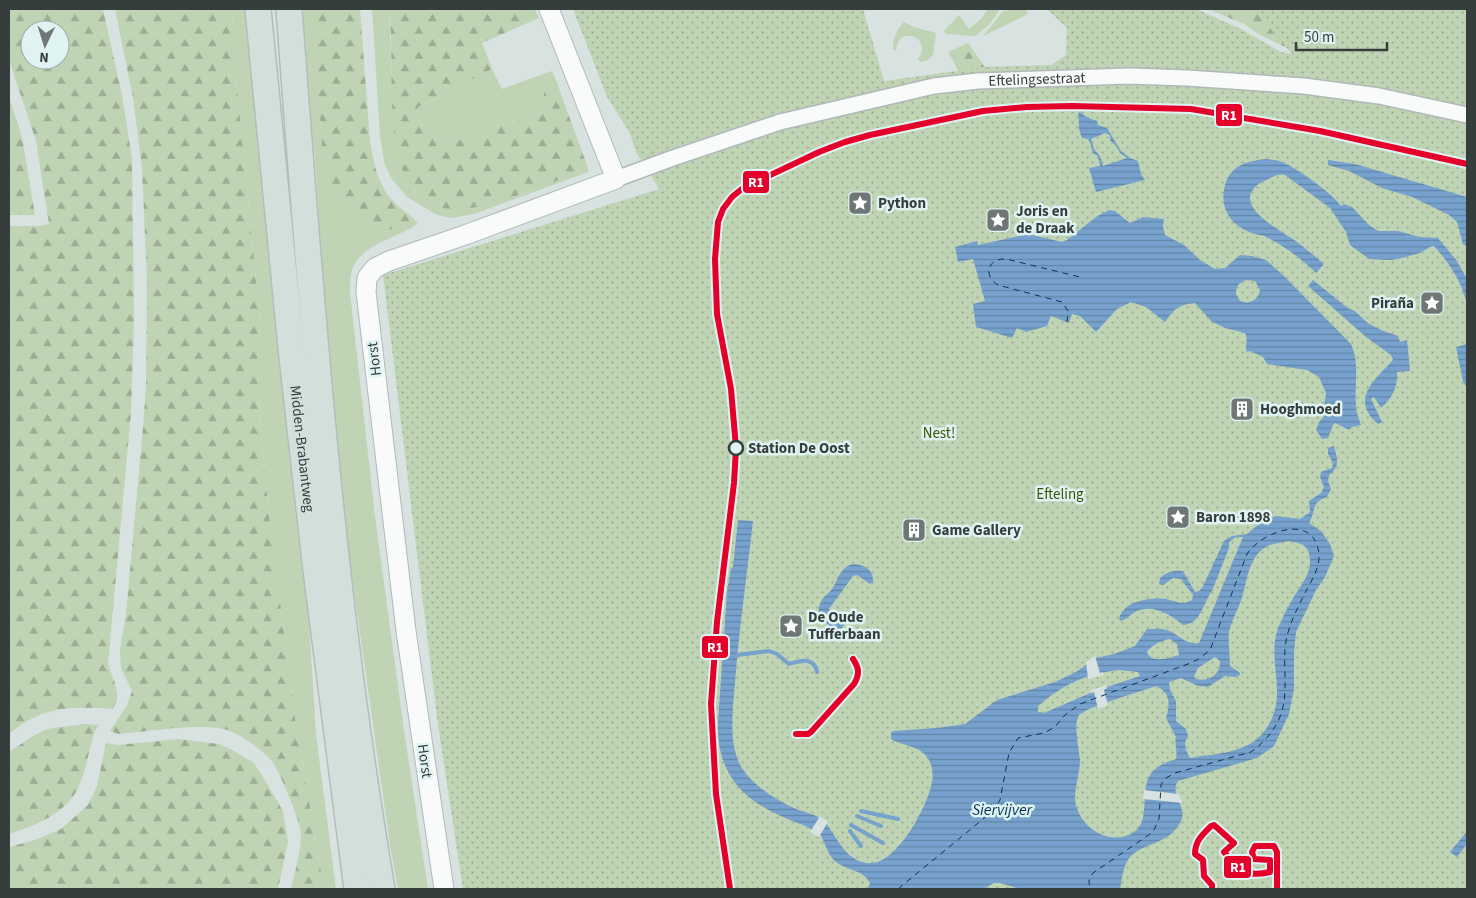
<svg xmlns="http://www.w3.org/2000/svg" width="1476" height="898" viewBox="0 0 1476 898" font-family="'Source Sans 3',sans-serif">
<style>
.green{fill:#bfd4b4}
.forest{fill:url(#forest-firs);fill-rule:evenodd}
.park{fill:url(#park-dots)}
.water{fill:url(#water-rules);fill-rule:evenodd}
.pier{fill:#d7e2e1}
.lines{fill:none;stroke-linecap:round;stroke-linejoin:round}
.stream{stroke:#77a2cd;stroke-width:4}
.ferry{stroke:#07335a;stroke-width:1;stroke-dasharray:6 5;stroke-linecap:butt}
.minor-casing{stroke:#b0b9b8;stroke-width:18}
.tertiary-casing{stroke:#b0b9b8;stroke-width:21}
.trunk-casing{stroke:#b6bcbc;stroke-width:28}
.minor{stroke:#f9fbfa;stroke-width:15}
.tertiary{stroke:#f9fbfa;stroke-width:19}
.trunk{stroke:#d2e0db;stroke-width:25}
.rail-1-casing{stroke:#dff4f2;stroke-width:10}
.rail-1{stroke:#e4002b;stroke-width:6}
.stop-dot{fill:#dff4f2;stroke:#363e3d;stroke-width:2.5}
.labels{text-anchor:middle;stroke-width:5;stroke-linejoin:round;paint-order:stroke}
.street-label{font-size:15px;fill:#363e3d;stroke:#dff4f2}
.poi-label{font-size:15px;font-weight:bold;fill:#363e3d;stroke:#dff4f2;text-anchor:start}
.park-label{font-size:15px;fill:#385600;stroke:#dff4f2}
.stop-label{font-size:15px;font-weight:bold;fill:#363e3d;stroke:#dff4f2;text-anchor:start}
.water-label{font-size:16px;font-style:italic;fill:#07335a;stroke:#dff4f2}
.line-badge{stroke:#dff4f2;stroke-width:2}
.badge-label{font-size:14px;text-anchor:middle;font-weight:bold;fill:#fff}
</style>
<defs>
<pattern id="forest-firs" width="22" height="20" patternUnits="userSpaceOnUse" patternTransform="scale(1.25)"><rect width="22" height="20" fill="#bfd4b4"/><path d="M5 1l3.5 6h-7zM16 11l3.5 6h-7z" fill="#9cad94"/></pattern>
<pattern id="park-dots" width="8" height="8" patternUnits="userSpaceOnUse" patternTransform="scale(1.25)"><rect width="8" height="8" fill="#bfd4b4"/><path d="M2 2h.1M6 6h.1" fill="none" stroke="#9cad94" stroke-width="1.8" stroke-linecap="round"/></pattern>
<pattern id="water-rules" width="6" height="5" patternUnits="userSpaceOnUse" patternTransform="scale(1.25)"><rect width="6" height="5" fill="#77a2cd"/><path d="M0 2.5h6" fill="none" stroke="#6285a8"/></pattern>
</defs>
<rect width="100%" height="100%" fill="#d7e2e1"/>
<path class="green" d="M232 9H253L274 298 309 622 316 734 336 889H324L295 718 269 515 261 434 258 371 260 320 235 68Z
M298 9H312L322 146 330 187 401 226 417 224C397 238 366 243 354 265 350 273 350 284 350 293L375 516 403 724 428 889H398L390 845 350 562 334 437 315 160Z
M372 9H389L394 128 398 158 405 175 416 193 516 197 588 168V172L474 214 452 218 437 215 407 197 391 178 384 162 380 136Z
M988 9H1000L989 25 975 36 947 34 944 31 959 15 969 29 981 19Z
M1015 9H1026L1028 14 983 36 1003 11Z
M904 22 914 27 936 33 933 55 928 60 921 62 918 59C934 38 898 24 896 50H893C893 38 896 31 904 22Z
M492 69 502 89 552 71 557 83 546 87C542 96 543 106 538 114L453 142C433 141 426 132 417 117L418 107Z"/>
<path class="forest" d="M9 9H103L122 95 132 158 134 319 131 413 108 664C112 679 124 695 112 709 69 706 43 706 9 734V226H38L49 224 36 141 9 60ZM30 30H60V60H30Z
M115 9H232L235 68 260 320 258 371 261 434 269 515 295 718 324 889H291C295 871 301 852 301 833 300 821 279 769 271 760 261 749 241 735 227 730 203 722 145 732 118 734L110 731 127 705 132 691 121 668 120 650 126 614 143 427 146 387 147 280 142 168 133 98Z
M312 9H360L370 141C373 161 378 185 393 201 400 209 410 214 417 222V224L401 226 380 233 368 226 348 209 330 187 322 146Z
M389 9H535L539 18 482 43 492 69 418 107 417 117C426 132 433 141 453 142L538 114C543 106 542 96 546 87L557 83 588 168C553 182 475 218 439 207 419 201 402 177 398 157 388 109 394 57 389 9Z
M1208 9H1277L1327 56 1283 46 1260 35 1244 24Z
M968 43 985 67 959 71 948 52Z
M9 97 22 137 35 215H9Z
M84 724 99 725 95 731C89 749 86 771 78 788 66 814 34 826 9 834V752L33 736 47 729Z
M178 739 219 744 234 751 254 763 266 782 283 811 288 842 278 889H9V847L35 840 61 829 88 805 97 786 106 743 118 745Z"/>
<path class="park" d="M573 9H863L884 81 985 67 1051 65 1066 55 1067 28 1047 9H1196L1241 29 1281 52 1292 54 1254 9H1467V108L1369 87 1376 96 1467 115V889H463L438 725 383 275 659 189 636 152 630 133 607 97Z"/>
<path class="water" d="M1080 112 1086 117 1097 121 1098 125 1107 128 1121 151 1130 158 1138 161 1141 174 1145 180 1096 192 1089 168 1100 166 1098 156 1093 153 1090 142 1088 139 1082 138C1077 126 1080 123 1078 113ZM1105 133 1110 135V140L1117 147 1120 153 1127 158 1103 166 1100 156 1094 149 1091 139Z
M1266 159C1272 160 1277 160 1282 162 1297 168 1332 193 1341 206L1344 204 1352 207 1369 225 1378 231H1398L1420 237 1438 238 1457 261 1467 279V305C1462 282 1450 264 1434 246L1430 247 1420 253 1402 258 1391 260 1369 259 1350 245 1346 232 1330 208 1285 175C1278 173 1271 178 1264 181 1259 183 1255 186 1252 191 1240 211 1284 232 1297 242 1306 249 1315 256 1324 264L1316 273C1303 260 1287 248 1270 239 1265 235 1258 235 1252 233 1229 225 1218 206 1226 182 1233 164 1249 161 1266 159Z
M1328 160 1355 164 1467 197V247L1463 244 1457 222 1449 215 1412 197 1382 188 1349 171 1328 165Z
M1109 210 1115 211 1130 223 1143 217 1164 219 1163 226 1165 235 1184 245 1200 260 1215 269 1225 268 1240 255 1252 256 1266 260 1285 277 1351 344C1360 364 1354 384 1356 406 1356 412 1359 419 1361 425L1352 427 1349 430 1335 423 1333 425 1328 438 1322 439 1316 430 1319 422 1326 414 1324 408 1326 393 1319 377 1307 370 1267 364 1263 357 1250 351 1247 352C1244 345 1249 339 1245 333L1225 328 1211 321 1195 303C1178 305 1175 308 1165 322L1146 307 1131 302 1117 309 1096 332 1080 316 1072 314 1069 323 1051 316 1047 326 1026 332 1017 328 1012 338 976 327 973 304 985 301 973 259 958 262 955 247 977 241 978 245 1028 234 1062 242 1067 240 1096 217ZM1247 280 1255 281 1260 290C1258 300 1250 305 1240 301L1236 294C1236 286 1239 282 1247 280Z
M1313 280 1349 309C1357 310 1362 319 1368 323 1378 329 1388 333 1398 336L1400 342 1407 340 1410 371 1397 372C1398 387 1392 398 1381 408L1374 397 1371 399 1382 422 1378 424C1349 399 1375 380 1393 360L1391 355 1366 337 1308 286Z
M1467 344V388L1463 381 1456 347Z
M1334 446C1337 459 1341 466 1329 475L1328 481 1331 489 1327 497C1310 503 1317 509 1309 523L1321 531 1330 544 1334 556 1325 577 1316 590 1296 632 1294 653V689L1289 714 1274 746 1257 758 1178 781C1169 795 1188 807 1181 821 1170 844 1146 842 1131 856 1123 864 1122 879 1120 889H1020L1000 883H994L983 889H868L870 883C863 870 850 871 839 864 828 858 826 844 820 834 814 831 809 827 803 825 752 807 716 782 718 722L727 592 731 568 733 567 738 520 753 521C747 575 739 629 735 683 733 707 729 734 737 758 745 781 774 799 796 809 805 812 816 815 823 820 826 822 828 826 830 829 840 844 851 865 872 863 897 862 926 809 931 786 934 777 933 765 927 757 920 746 902 746 891 739V733L893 731 937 728 965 724 997 700 1055 682 1076 672 1096 658 1114 654 1135 646 1147 629C1153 629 1161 628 1167 630 1178 634 1187 646 1199 643L1243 537H1236L1229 542V548L1212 591C1203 603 1201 624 1183 625 1170 614 1151 603 1135 612 1130 615 1126 619 1121 621L1119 619C1123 601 1150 597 1166 599 1171 600 1176 602 1181 603 1185 603 1189 601 1192 600L1193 595 1181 579 1173 578 1163 585 1159 584 1160 578C1167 572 1173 570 1183 571L1195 592 1199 591 1203 586 1224 541 1232 536 1247 534 1260 523 1276 516 1300 519 1310 512 1309 501 1321 493 1324 487 1320 477 1321 472 1332 468 1333 463 1328 454V448ZM1289 541C1301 543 1309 545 1310 559 1311 576 1299 587 1292 600 1286 610 1279 624 1276 635 1269 668 1288 697 1266 729 1249 754 1217 753 1190 758L1186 750 1185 743 1188 735 1186 729 1176 721V701L1170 690 1169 682 1181 678 1198 686 1208 687 1225 676 1235 677 1240 675V673L1230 666C1230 660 1228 637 1229 631 1232 620 1238 609 1242 598 1247 582 1248 560 1263 549 1270 543 1281 543 1289 541ZM1170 639 1177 644 1179 655C1169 658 1151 664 1147 652 1151 645 1163 640 1170 639ZM1215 657 1220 661C1221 675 1208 682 1196 679L1194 676 1198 668ZM1119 670 1138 672 1140 676 1095 691 1044 713 1038 712V706C1064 684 1085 674 1119 670ZM1157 686C1171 694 1170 704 1166 718L1176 737C1174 744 1178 751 1176 759 1168 762 1160 764 1153 771 1135 791 1158 830 1122 837 1099 841 1076 821 1075 798 1075 785 1080 773 1080 760 1079 750 1073 722 1079 715 1087 707 1142 691 1157 686Z
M854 564C865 565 874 570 873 582L870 584 857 575 853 576 829 609 830 611 843 620 842 622 845 624 842 628 837 629C824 624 813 615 822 600 824 596 829 593 832 589 839 579 840 566 854 564Z
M1467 831V844L1457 857 1450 852Z"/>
<path class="pier" d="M1095 656 1100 673 1103 672 1104 675 1088 679 1086 662Z
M1106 685 1107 688 1104 690 1108 705 1098 709 1094 692 1091 693V690Z
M1144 790 1178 794 1183 803 1143 799Z
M820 816 828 822 819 837 810 832Z"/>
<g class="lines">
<path class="stream" d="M737 655 769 651 777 654 789 664C800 661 814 656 817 672
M861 811 898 819
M857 816 881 826
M851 825 883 843
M850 831 861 846"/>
<path class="ferry" d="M1067 322 1068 311 1062 302 998 285C983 276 987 258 1006 259L1080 277
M898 889 994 810 1000 800 1009 753 1018 738 1044 733 1055 727 1065 715 1080 704 1188 664 1197 660 1210 650 1247 554C1263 530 1317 512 1319 556 1319 569 1312 580 1306 591 1298 607 1289 624 1286 641 1282 665 1289 691 1281 714 1276 729 1264 743 1251 752L1175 773 1164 779 1161 785 1159 819 1153 832 1093 873C1088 879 1088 882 1091 889"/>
<g class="minor-casing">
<g id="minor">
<path id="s1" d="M616 179 673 158 780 122 934 86 978 81 1129 76 1187 78 1304 86 1379 96 1467 115"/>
</g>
</g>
<g class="tertiary-casing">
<path id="tertiary" d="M444 889 406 631 366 292 367 278 375 268 389 261 465 235 616 179 549 9"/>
</g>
<g class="trunk-casing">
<g id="trunk">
<path id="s2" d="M258 9 292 357 316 570 357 889"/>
<path d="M289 9C311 303 332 598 382 889"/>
</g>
</g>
<use href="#minor" class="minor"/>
<use href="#tertiary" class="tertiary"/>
<use href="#trunk" class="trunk"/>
<g class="rail-1-casing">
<path id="rail-1" d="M796 734H808L811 732 854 684C860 674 859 668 853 659
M730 889 716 794 711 704 717 622 734 483 736 448 731 389 717 314 715 259 718 222 723 209 732 197 743 188 819 152 845 142 870 135 983 111 1027 107 1072 106 1191 109 1320 131 1467 164
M1212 889V885L1204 876 1203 860 1195 854C1195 841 1202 835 1211 826L1214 825 1234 843 1224 852C1239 870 1245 878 1270 872V860L1254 859 1252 852 1255 846H1274L1277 852V889"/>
</g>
<use href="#rail-1" class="rail-1"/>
</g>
<defs>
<g id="sight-square" transform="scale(1.25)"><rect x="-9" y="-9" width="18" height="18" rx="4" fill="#6e7776" stroke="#dff4f2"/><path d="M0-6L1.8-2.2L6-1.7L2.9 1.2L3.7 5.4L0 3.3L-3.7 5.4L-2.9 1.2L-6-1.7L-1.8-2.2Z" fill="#fff"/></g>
<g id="building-square" transform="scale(1.25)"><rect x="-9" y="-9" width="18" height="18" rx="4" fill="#6e7776" stroke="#dff4f2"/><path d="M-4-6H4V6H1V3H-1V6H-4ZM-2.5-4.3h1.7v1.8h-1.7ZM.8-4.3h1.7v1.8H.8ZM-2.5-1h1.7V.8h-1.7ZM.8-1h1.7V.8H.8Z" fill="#fff"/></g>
</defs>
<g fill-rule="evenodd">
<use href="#sight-square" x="860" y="203"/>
<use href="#sight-square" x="998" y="220"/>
<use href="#sight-square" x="1432" y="303"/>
<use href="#building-square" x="1242" y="409"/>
<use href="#sight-square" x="1178" y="517"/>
<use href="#building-square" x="914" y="530"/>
<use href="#sight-square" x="791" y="626"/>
</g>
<circle class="stop-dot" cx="736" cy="448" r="7"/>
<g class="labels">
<g class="street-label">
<text dy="5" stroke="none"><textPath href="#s1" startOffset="435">Eftelingsestraat</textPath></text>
<text transform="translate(374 359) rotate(-97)" y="5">Horst</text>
<text dy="5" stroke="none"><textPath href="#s2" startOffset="442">Midden-Brabantweg</textPath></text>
<text transform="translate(425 761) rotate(82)" y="5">Horst</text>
</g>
<g class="poi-label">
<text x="878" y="208">Python</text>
<text x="1016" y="216">Joris en<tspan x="1016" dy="17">de Draak</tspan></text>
<text x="1414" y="308" text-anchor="end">Piraña</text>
<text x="1260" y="414">Hooghmoed</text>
<text x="1196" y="522">Baron 1898</text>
<text x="932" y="535">Game Gallery</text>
<text x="808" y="622">De Oude<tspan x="808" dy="17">Tufferbaan</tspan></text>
</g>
<g class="park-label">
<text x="939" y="438">Nest!</text>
<text x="1060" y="499">Efteling</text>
</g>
<g class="stop-label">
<text x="748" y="453">Station De Oost</text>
</g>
<g class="water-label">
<text x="1002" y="815">Siervijver</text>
</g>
</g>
<g class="line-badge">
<rect x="1215" y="103" width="28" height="24" rx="5" fill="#e4002b"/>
<rect x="742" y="170" width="28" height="24" rx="5" fill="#e4002b"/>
<rect x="701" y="635" width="28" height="24" rx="5" fill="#e4002b"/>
<rect x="1223" y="855" width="29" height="24" rx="5" fill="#e4002b"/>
</g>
<g class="badge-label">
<text x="1229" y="120">R1</text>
<text x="756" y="187">R1</text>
<text x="715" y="652">R1</text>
<text x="1238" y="872">R1</text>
</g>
<rect width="1476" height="898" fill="none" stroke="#363e3d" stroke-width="20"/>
<g transform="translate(45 45) rotate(184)"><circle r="24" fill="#dff4f2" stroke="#9babaa"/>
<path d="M0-4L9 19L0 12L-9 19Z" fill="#6e7776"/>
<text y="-8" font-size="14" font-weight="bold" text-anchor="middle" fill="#363e3d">N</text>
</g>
<path d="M1296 42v8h91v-8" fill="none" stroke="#363e3d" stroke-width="2.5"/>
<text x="1304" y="42" font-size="15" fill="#363e3d" stroke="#dff4f2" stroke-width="4" paint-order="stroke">50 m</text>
</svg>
